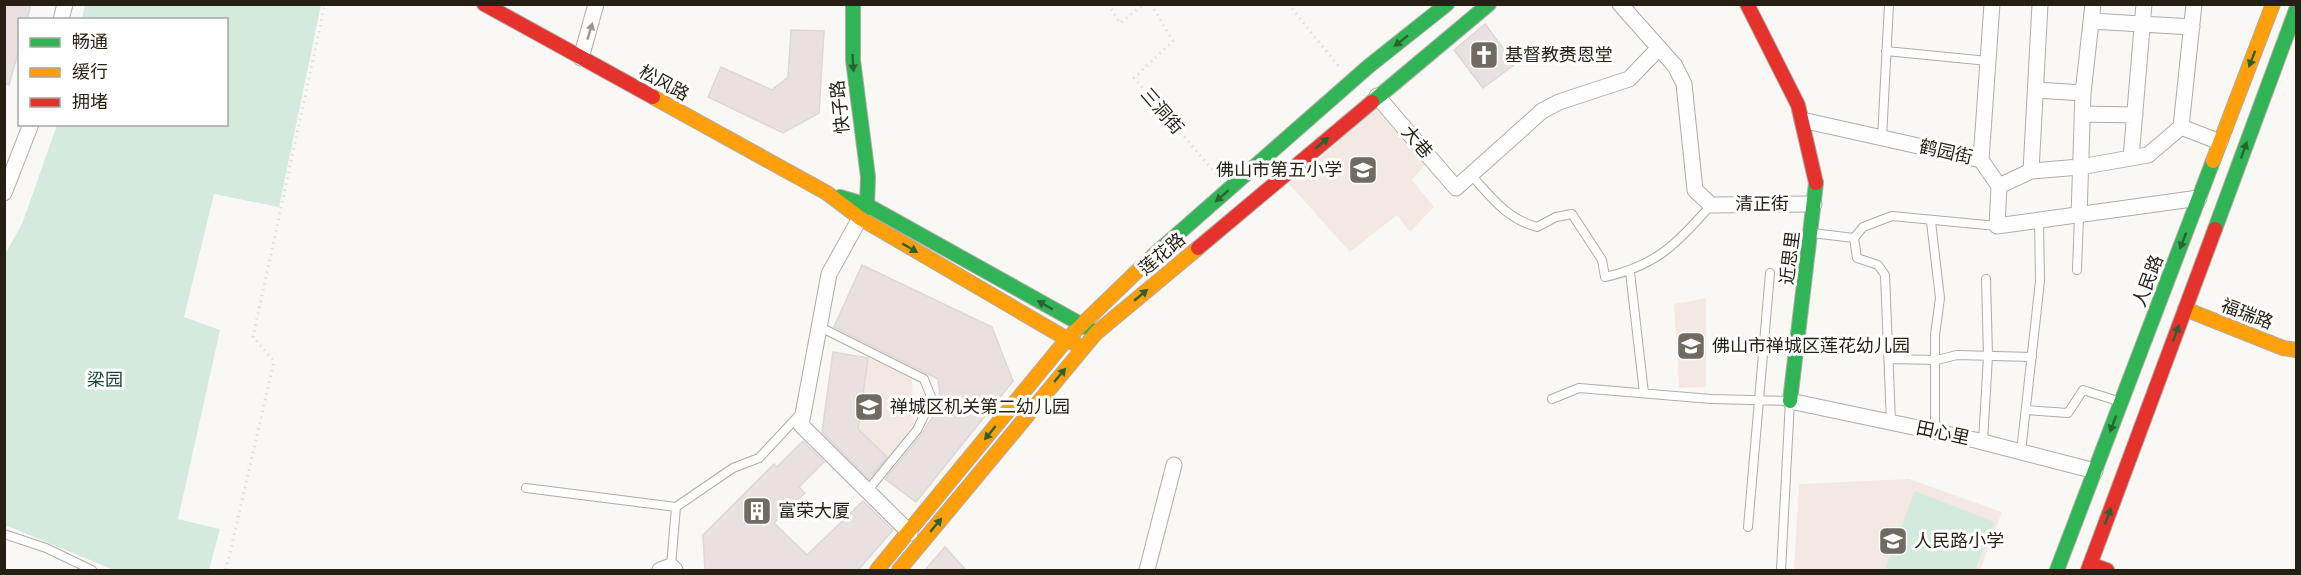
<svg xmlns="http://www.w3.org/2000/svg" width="2301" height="575" viewBox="0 0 2301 575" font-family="'Roboto Condensed','Noto Sans SC',sans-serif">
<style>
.education{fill:#f3e9e2}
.green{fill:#d4eadc}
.building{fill:#e9e0e0;stroke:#ded6d7;stroke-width:1.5}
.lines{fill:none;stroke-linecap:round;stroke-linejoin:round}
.lane-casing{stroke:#b0aca5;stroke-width:10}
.street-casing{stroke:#b0aca5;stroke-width:17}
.fast-casing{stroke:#b0aca5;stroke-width:16}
.slow-casing{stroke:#b0aca5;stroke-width:16}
.jam-casing{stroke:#b0aca5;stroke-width:16}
.path{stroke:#e0dfde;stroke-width:3;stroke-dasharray:1.5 4.5;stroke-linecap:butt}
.lane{stroke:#fefefe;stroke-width:8}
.street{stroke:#fefefe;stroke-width:15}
.fast{stroke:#30b455;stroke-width:14}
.slow{stroke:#ff9f0a;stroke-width:14}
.jam{stroke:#e5322d;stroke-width:14}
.oneway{fill:#9d9a94}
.oneway2{fill:#2a6231}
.labels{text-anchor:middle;stroke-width:6;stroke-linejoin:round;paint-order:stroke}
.poi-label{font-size:18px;fill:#261f13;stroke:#fff;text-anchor:start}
.street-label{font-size:18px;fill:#261f13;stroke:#fff}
.park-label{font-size:18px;fill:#184833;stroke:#fff}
</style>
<rect width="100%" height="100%" fill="#faf8f5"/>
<path class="education" d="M1379 107 1429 160 1412 180 1434 207 1410 232 1397 215 1350 252 1289 184Z
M1706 298V387L1679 388 1674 304Z
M833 352 868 357 912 379 914 423 890 460 870 482 821 436Z
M1909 479 2002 512 1980 570H1794L1799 484Z"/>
<path class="green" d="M85 5H321L279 207 214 194 184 317 220 330 178 519 220 529 209 570H114L5 525V254L22 224 57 125 226 124V20L82 19Z
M1915 491 1994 522 1975 570H1892L1885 568Z"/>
<path class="building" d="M4 4H31L27 20H20V46L9 85 4 84Z
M1485 24 1515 64 1483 88 1454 50Z
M791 30 824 31 819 113 783 133 708 97 721 67 772 90 788 77Z
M862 265 992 327 1013 381 916 502 885 479 922 434 941 403 938 379 834 327Z
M833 352 868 358 858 429 887 457 869 479 822 432Z
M803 441 824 462 799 487 805 493 774 523 807 555 863 501 893 530 858 570H705L703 535 774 464 777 467Z
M945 547 966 570H925Z"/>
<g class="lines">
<g class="lane-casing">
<path id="lane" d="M1886 51 1988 61
M1882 138 1889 4
M1472 176C1491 197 1507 219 1537 227L1556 217 1572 214 1602 260 1605 277C1656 266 1678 243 1711 205
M1931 222 1940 298 1935 335V431
M1812 233 1854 238 1863 227 1892 216 1997 226
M1854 238 1857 258 1878 265 1885 275 1891 422
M2077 270 2079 216
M1630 272 1644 393
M818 326 924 379 932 399 917 430 868 490
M1889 359 1937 360 1957 355 2032 357
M1552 399 1579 388 1711 399 1790 401 1781 570
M2026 410 2068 413 2083 390 2121 402
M1983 442 1988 356 1986 279
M2021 452 2040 281 2039 221
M526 488 676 507
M1748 527 1770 273
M4 534 46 548 92 570
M671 566 676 507 733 468 759 458 801 413"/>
</g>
<g class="street-casing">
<path id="street" d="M1620 4 1675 66 1684 84 1695 190 1711 205 1814 204
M2194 4 2181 127 2220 142
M61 20 65 4
M2091 21 2192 27
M581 58 596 4
M2036 90 2083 93
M1377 96 1456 188 1542 111 1559 102 1629 79 1659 48
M2082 114 2135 115
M1802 120 1981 160 1999 186 1997 226 2199 198
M2131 158 2144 4
M1981 160 1992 4
M2031 171 2040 4
M1999 186 2031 171 2080 167 2148 155 2181 127
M4 193 31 124
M2079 216 2083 93 2093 4
M860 218 829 274 801 425 910 533
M1790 401 1975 440 2095 471
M660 570 671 566 675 570
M1147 570 1174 465"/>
</g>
<g class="fast-casing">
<path id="fast" d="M853 4V60L868 177 867 205 860 217
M1372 102 1489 4
M840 197 867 205 1093 331
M2215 229 2296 10
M1155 254 1369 66 1447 4
M1790 401 1816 183
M2057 570 2213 161"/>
</g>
<g class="slow-casing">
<path id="slow" d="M653 97 827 193 860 218 1079 346
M2213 161 2273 4
M2185 309 2283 348 2296 350
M877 570 1067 339 1155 254
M899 570 1096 333 1198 248"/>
</g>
<g class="jam-casing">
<path id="jam" d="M484 4 653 97
M1747 4 1798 105 1816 183
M1198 248 1372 102
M2090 564 2107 570
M2088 570 2215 229"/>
</g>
<path class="path" d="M1108 4 1120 23 1144 4
M1151 4 1173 41 1134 78 1217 175
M1288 4 1340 68
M226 570 274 361 253 337 325 4"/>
<use href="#lane" class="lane"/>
<use href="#street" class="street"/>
<use href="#fast" class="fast"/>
<use href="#slow" class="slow"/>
<use href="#jam" class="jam"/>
</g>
<defs><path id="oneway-solid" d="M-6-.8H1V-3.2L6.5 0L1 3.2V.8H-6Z" transform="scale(1.5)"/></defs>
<use class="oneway" href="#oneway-solid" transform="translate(590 31) rotate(-73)"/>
<g class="oneway2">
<use href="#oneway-solid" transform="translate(1401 41) rotate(142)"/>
<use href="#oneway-solid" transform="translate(2252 59) rotate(111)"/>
<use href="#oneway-solid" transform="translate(853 63) rotate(87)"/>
<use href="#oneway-solid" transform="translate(1322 143) rotate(-40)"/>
<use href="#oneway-solid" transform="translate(2244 150) rotate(-70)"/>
<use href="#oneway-solid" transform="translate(1222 196) rotate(139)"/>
<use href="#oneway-solid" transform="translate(2183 241) rotate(111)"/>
<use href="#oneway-solid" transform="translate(910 248) rotate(30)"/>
<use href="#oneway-solid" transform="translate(1141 295) rotate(-40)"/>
<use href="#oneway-solid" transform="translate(1045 305) rotate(-151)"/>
<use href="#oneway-solid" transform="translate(2176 333) rotate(-70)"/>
<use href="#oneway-solid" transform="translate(1060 375) rotate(-50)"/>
<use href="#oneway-solid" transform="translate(2113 424) rotate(111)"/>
<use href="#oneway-solid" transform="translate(990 433) rotate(129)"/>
<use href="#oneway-solid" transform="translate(2108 516) rotate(-70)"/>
<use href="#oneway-solid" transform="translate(936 525) rotate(-50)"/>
</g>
<defs>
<g id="church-square" transform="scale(1.5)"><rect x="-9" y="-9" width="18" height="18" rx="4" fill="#706b62" stroke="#fff"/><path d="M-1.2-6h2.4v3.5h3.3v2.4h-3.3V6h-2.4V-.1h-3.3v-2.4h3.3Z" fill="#fff"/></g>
<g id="school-square" transform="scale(1.5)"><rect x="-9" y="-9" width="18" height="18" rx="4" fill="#706b62" stroke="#fff"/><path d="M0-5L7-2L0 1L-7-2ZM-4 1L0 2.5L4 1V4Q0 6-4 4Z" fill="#fff"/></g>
<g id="building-square" transform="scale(1.5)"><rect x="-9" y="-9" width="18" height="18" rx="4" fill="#706b62" stroke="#fff"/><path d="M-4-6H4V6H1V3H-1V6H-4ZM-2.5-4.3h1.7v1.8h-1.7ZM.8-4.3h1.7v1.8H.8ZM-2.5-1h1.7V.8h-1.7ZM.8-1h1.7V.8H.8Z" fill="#fff"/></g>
</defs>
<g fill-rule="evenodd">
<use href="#church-square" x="1484" y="55"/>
<use href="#school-square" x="1363" y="170"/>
<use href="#school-square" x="1691" y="346"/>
<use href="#school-square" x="869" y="407"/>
<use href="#building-square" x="757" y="511"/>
<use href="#school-square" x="1893" y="541"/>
</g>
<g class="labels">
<g class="poi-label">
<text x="1505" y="61">基督教赉恩堂</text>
<text x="1342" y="176" text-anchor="end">佛山市第五小学</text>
<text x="1712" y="352">佛山市禅城区莲花幼儿园</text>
<text x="890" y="413">禅城区机关第二幼儿园</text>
<text x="778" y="517">富荣大厦</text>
<text x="1914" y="547">人民路小学</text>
</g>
<g class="street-label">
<text transform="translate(664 83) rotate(29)" y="6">松风路</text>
<text transform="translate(840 107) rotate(-96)" y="6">快子路</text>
<text transform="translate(1162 111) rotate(49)" y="6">三洞街</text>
<text transform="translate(1417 142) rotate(49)" y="6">大巷</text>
<text transform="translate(1946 152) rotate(13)" y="6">鹤园街</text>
<text x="1762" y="210">清正街</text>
<text transform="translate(1162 254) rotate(-40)" y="6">莲花路</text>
<text transform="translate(1790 258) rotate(-83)" y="6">近思里</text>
<text transform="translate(2148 281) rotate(-69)" y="6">人民路</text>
<text transform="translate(2247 314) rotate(21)" y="6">福瑞路</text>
<text transform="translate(1943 433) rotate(12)" y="6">田心里</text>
</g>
<g class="park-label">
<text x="105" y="386">梁园</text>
</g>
</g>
<rect width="2301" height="575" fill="none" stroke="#261f13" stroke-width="12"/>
<rect x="18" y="18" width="210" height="108" fill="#ffffff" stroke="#a8a5a1" stroke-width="1.5"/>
<rect x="30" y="38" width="30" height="9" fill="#30b455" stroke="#a8a5a1" stroke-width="1.5"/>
<text x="72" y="48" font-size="18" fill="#261f13">畅通</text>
<rect x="30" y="68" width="30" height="9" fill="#ff9f0a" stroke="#a8a5a1" stroke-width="1.5"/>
<text x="72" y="78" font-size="18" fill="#261f13">缓行</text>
<rect x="30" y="98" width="30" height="9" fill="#e5322d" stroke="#a8a5a1" stroke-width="1.5"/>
<text x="72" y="108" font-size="18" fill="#261f13">拥堵</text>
</svg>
